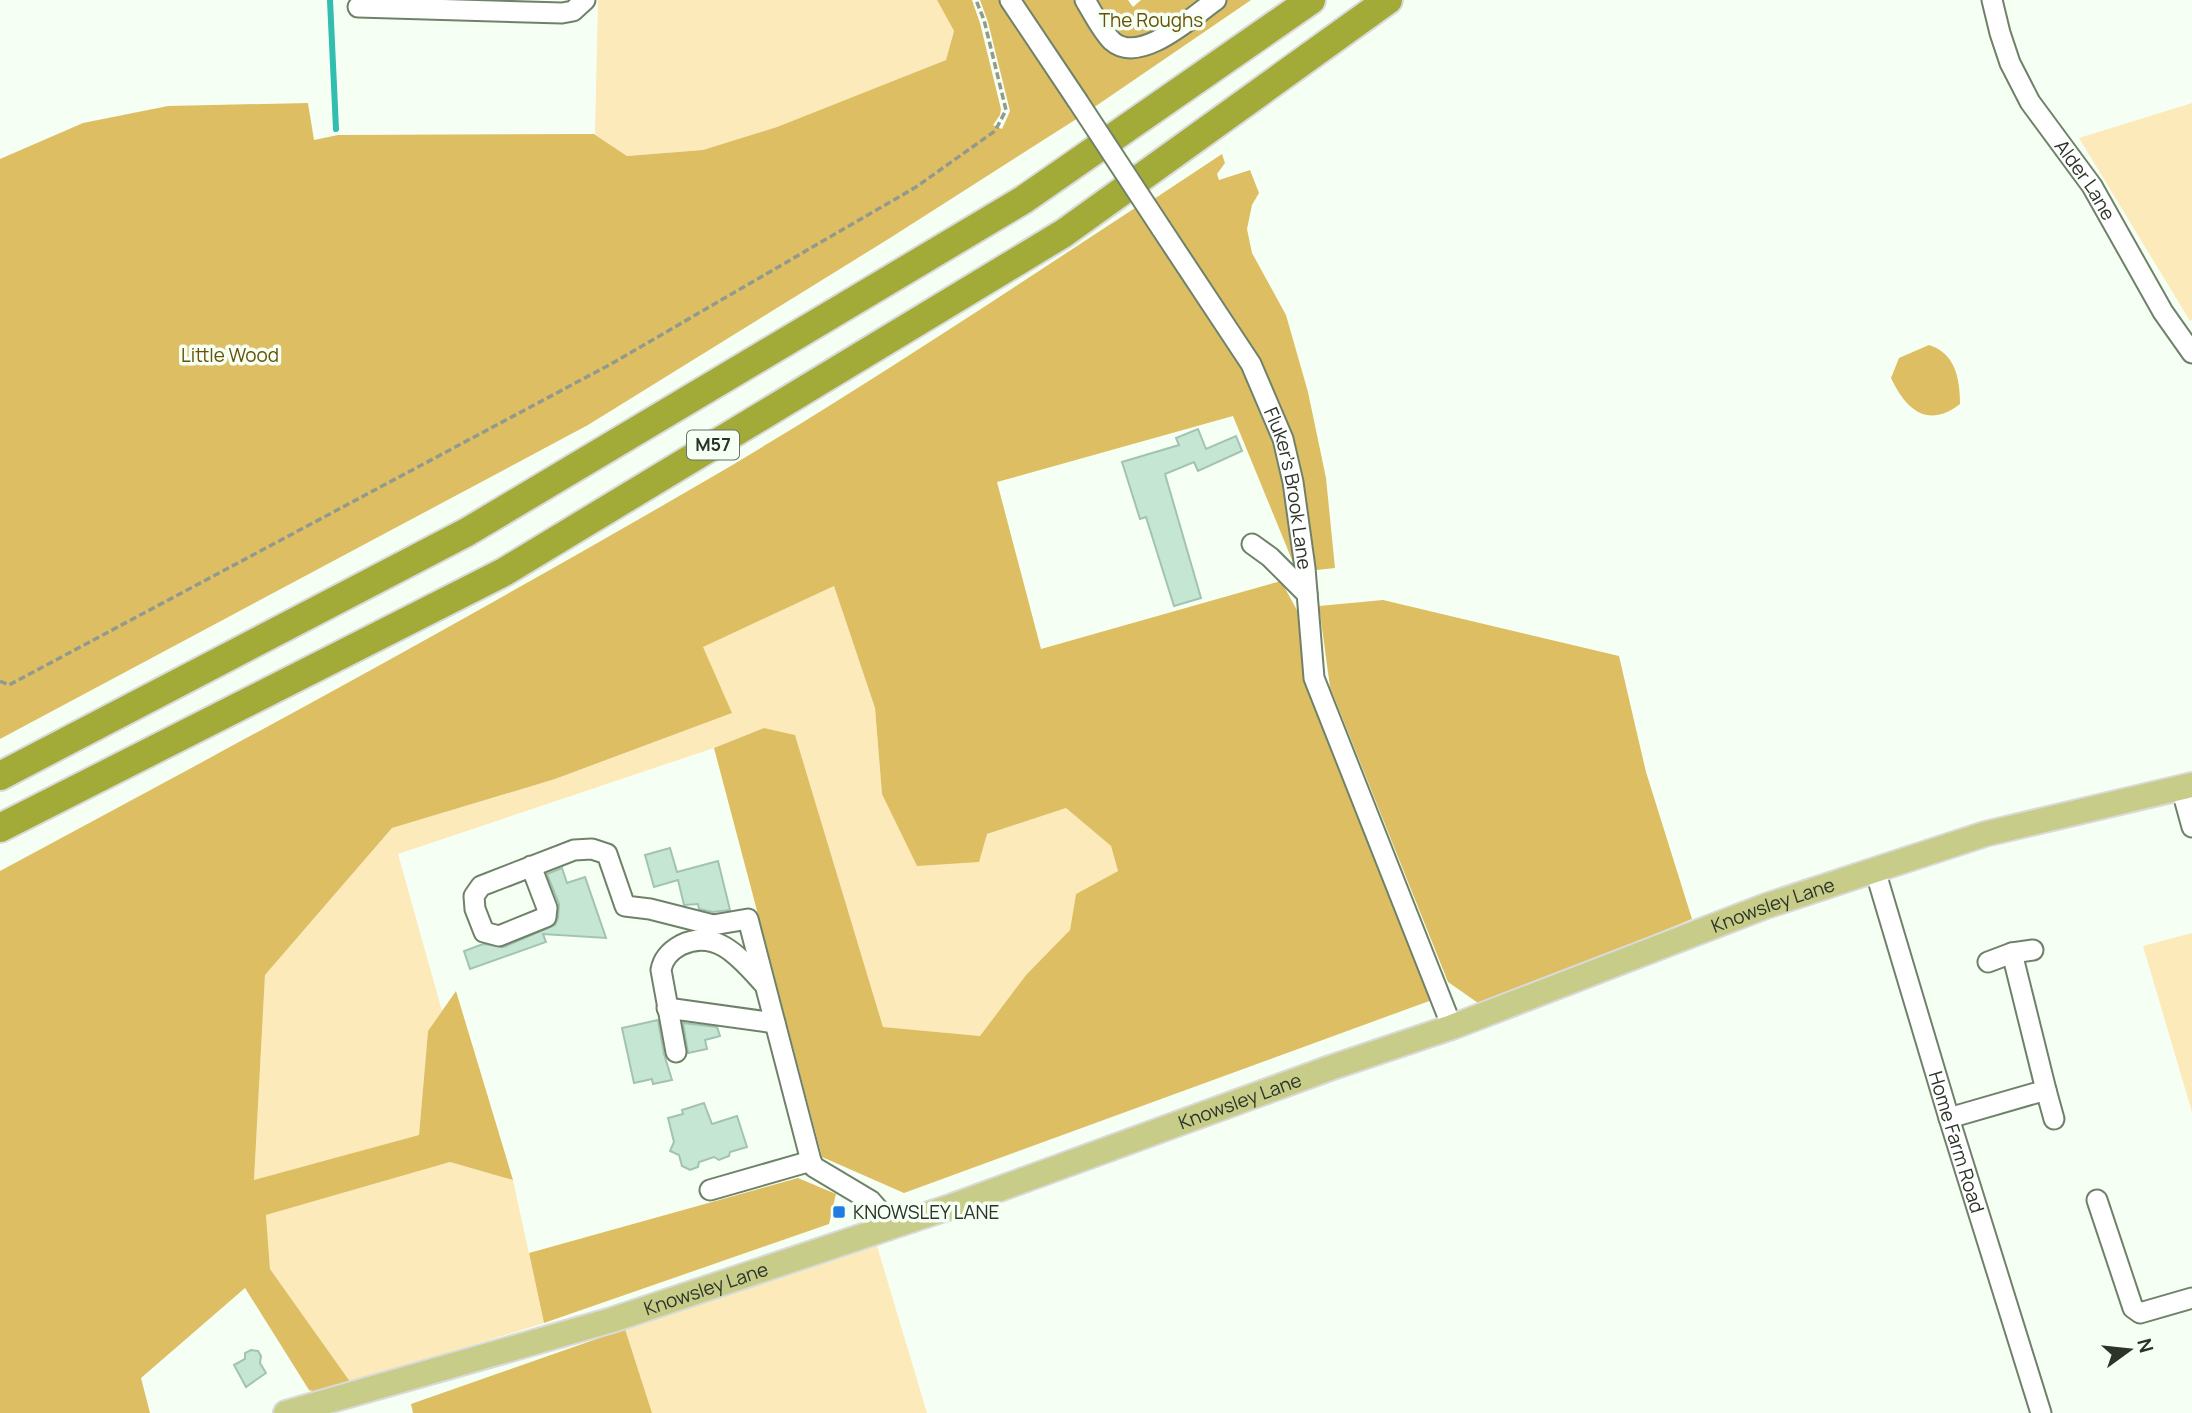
<svg xmlns="http://www.w3.org/2000/svg" width="2192" height="1413" viewBox="0 0 2192 1413" font-family="Manrope,sans-serif">
<style>
.green{fill:#fceaba}
.forest{fill:#debe63}
.lines{fill:none;stroke-linecap:round;stroke-linejoin:round}
.stream{stroke:#31bdaf;stroke-width:6}
.building{fill:#c4e6d3;stroke:#a2c3b1;stroke-width:2}
.minor-casing{stroke:#6f8269;stroke-width:23}
.major-casing{stroke:#d9dad9;stroke-width:28}
.highway-casing{stroke:#d9dad9;stroke-width:32}
.path{stroke:#929a8f;stroke-width:3.5;stroke-dasharray:7 3.5;stroke-linecap:butt}
.minor{stroke:#fff;stroke-width:19}
.major{stroke:#c7cd88;stroke-width:24}
.highway{stroke:#a2ab38;stroke-width:28}
.minor-bridge-casing{stroke:#6f8269;stroke-width:23;stroke-linecap:butt}
.minor-bridge{stroke:#fff;stroke-width:19}
.poi-dot{fill:#207ce5;stroke:#f6fff3;stroke-width:2.5}
.labels{text-anchor:middle;stroke-width:7;stroke-linejoin:round;paint-order:stroke}
.shield{fill:#f6fff3;stroke:#697166;stroke-width:2}
.shield-label{font-size:18px;font-weight:bold;fill:#2c342a}
.park-label{font-size:19px;fill:#675107;stroke:#f6fff3}
.street-label{font-size:19px;fill:#2c342a;stroke:#f6fff3}
.poi-label{font-size:19px;fill:#2c342a;stroke:#f6fff3;text-anchor:start}
</style>
<rect width="100%" height="100%" fill="#f6fff3"/>
<path class="green" d="M598 0H937L954 31 946 60 777 127 703 150 627 156 595 134Z
M2192 103V320L2190 321 2079 138Z
M834 586 875 708 882 794 987 834 1066 808 1111 846 1118 871 1076 894 1070 930 1026 975 980 1036 883 1027 795 735 764 728 714 748 398 854 442 1011 428 1031 419 1135 254 1181 265 975 392 828 555 779 732 713 702 647Z
M2192 933V1112L2143 946Z
M450 1162 513 1180 544 1323 351 1383 270 1269 266 1215Z
M877 1246 927 1413H652L625 1329Z"/>
<path class="forest" d="M937 0H972L980 23 1001 109 1000 115 993 125 1002 129 1010 111 988 22 980 0H1002L1078 118 890 238 588 425 0 739V159L83 123 168 106 308 103 314 140 338 135 594 134 627 156 703 150 777 127 946 60 954 31Z
M1019 0H1078L1123 43 1089 0H1128L1133 7 1141 0H1251L1093 108Z
M1222 154 1225 163 1217 174 1219 180 1250 170 1259 193 1252 205 1247 229 1252 253 1286 315 1308 392 1326 478 1335 568 1317 570 1312 564 1259 363 1238 324 1154 199Z
M1135 208 1244 370 1281 455 1297 572 1233 416 997 482 1041 649 1281 581 1298 612 1304 680 1432 1000 904 1193 822 1157 714 748 764 728 795 735 883 1027 980 1036 1026 975 1070 930 1076 894 1118 871 1111 846 1066 808 987 834 979 862 917 866 882 794 875 708 834 586 703 647 732 713 555 779 392 828 265 975 254 1180 419 1135 428 1031 456 991 513 1180 450 1162 266 1215 270 1269 351 1383 316 1392 309 1390 245 1288 141 1378 150 1413H0V871C237 744 473 616 705 481 852 395 993 301 1135 208Z
M1929 345C1955 353 1960 378 1960 404 1928 429 1906 410 1891 378L1899 358Z
M1383 600 1619 656 1646 772 1692 919 1481 1005 1448 982 1330 687 1319 606Z
M798 1178 836 1194 829 1224 544 1323 529 1253Z
M625 1329 652 1413H413L411 1404Z"/>
<g class="lines">
<path class="stream" d="M330 0 336 129"/>
</g>
<path class="building" d="M1198 429 1206 449 1236 436 1242 451 1198 471 1194 462 1165 474 1201 598 1174 606 1146 517 1140 519 1122 462 1179 445 1176 438Z
M670 848 677 872 718 861 730 910 713 912 699 909 698 904 684 905 678 880 654 887 645 855Z
M562 868 567 883 585 877 606 938 543 934 546 942 470 969 464 951 483 944 504 947 555 925 558 918 559 904 547 874Z
M658 1020 664 1054 672 1080 653 1084 652 1079 634 1083 622 1028Z
M683 1023 717 1027 720 1036 705 1040 707 1049 688 1053Z
M704 1103 712 1124 737 1116 747 1147 730 1152 729 1156 719 1160 714 1157 699 1162 698 1167 690 1170 682 1166 679 1155 670 1151 674 1142 668 1118 683 1114 682 1110Z
M251 1350 258 1351 261 1356 260 1363 266 1373 246 1387 234 1365 245 1359V1353Z"/>
<g class="lines">
<g class="minor-casing">
<g id="minor">
<path d="M1010 0 1077 100"/>
<path d="M1085 0C1093 13 1101 30 1112 41 1140 66 1193 16 1216 0"/>
<path id="s1" d="M1992 0 2000 33 2010 63 2030 102 2092 186 2163 312 2192 353"/>
<path d="M358 7 562 13 573 11 585 0"/>
<path id="s2" d="M1161 228 1251 364 1283 439 1293 482 1305 568 1314 678 1452 1027"/>
<path d="M1252 544 1270 557 1307 594"/>
<path d="M2181 787 2192 827"/>
<path d="M531 866 547 908 546 917 499 936 484 932 475 909 474 896 481 886 574 850 592 849 607 854 625 906 650 909 713 925 748 919 811 1161 814 1167 871 1201 893 1226"/>
<path id="s3" d="M1875 870 1949 1118 2041 1413"/>
<path d="M1988 962 2012 953 2033 950"/>
<path d="M667 1008 775 1023"/>
<path d="M676 1052 661 970C663 958 670 951 681 945 717 928 741 959 763 983"/>
<path d="M2046 1090 2054 1119"/>
<path d="M1949 1118 2046 1090 2012 953"/>
<path d="M710 1190 811 1161"/>
<path d="M2097 1200 2133 1308 2140 1313 2192 1298"/>
</g>
</g>
<g class="major-casing">
<g id="major">
<path id="s4" d="M286 1413 612 1320 950 1207 1330 1068 1452 1027 1766 906 1875 870 1985 834 2192 785"/>
</g>
</g>
<g class="highway-casing">
<path id="highway" d="M0 776 467 532 1023 200 1311 0
M0 828 504 572 1064 233 1388 0"/>
</g>
<path class="path" d="M0 681 9 685 611 364 916 187 995 131 1006 110 984 20 976 0"/>
<use href="#minor" class="minor"/>
<use href="#major" class="major"/>
<use href="#highway" class="highway"/>
<g class="minor-bridge-casing">
<path id="minor-bridge" d="M1077 100 1161 228"/>
</g>
<use href="#minor-bridge" class="minor-bridge"/>
</g>
<rect class="poi-dot" x="832" y="1205" width="14" height="14" rx="3.5"/>
<g class="labels">
<rect class="shield" x="687" y="430.5" width="52" height="29" rx="5"/>
<g class="shield-label">
<text x="713" y="451">M57</text>
</g>
<g class="park-label">
<text x="1151" y="27">The Roughs</text>
<text x="230" y="362">Little Wood</text>
</g>
<g class="street-label">
<text dy="7" stroke="none"><textPath href="#s1" startOffset="205">Alder Lane</textPath></text>
<text dy="7" stroke="none"><textPath href="#s2" startOffset="294">Fluker's Brook Lane</textPath></text>
<text dy="7" stroke="none"><textPath href="#s4" startOffset="1572">Knowsley Lane</textPath></text>
<text dy="7" stroke="none"><textPath href="#s4" startOffset="1004">Knowsley Lane</textPath></text>
<text dy="7" stroke="none"><textPath href="#s3" startOffset="284">Home Farm Road</textPath></text>
<text dy="7" stroke="none"><textPath href="#s4" startOffset="438">Knowsley Lane</textPath></text>
</g>
<g class="poi-label">
<text x="853" y="1219">KNOWSLEY LANE</text>
</g>
</g>
<g transform="translate(2129 1350) rotate(75)" stroke="#f6fff3" stroke-width="5" paint-order="stroke">
<path d="M0-5L12 26L0 18L-12 26Z" fill="#2c342a"/>
<text y="-10" font-size="19" font-weight="bold" text-anchor="middle" fill="#2c342a">N</text>
</g>
</svg>
